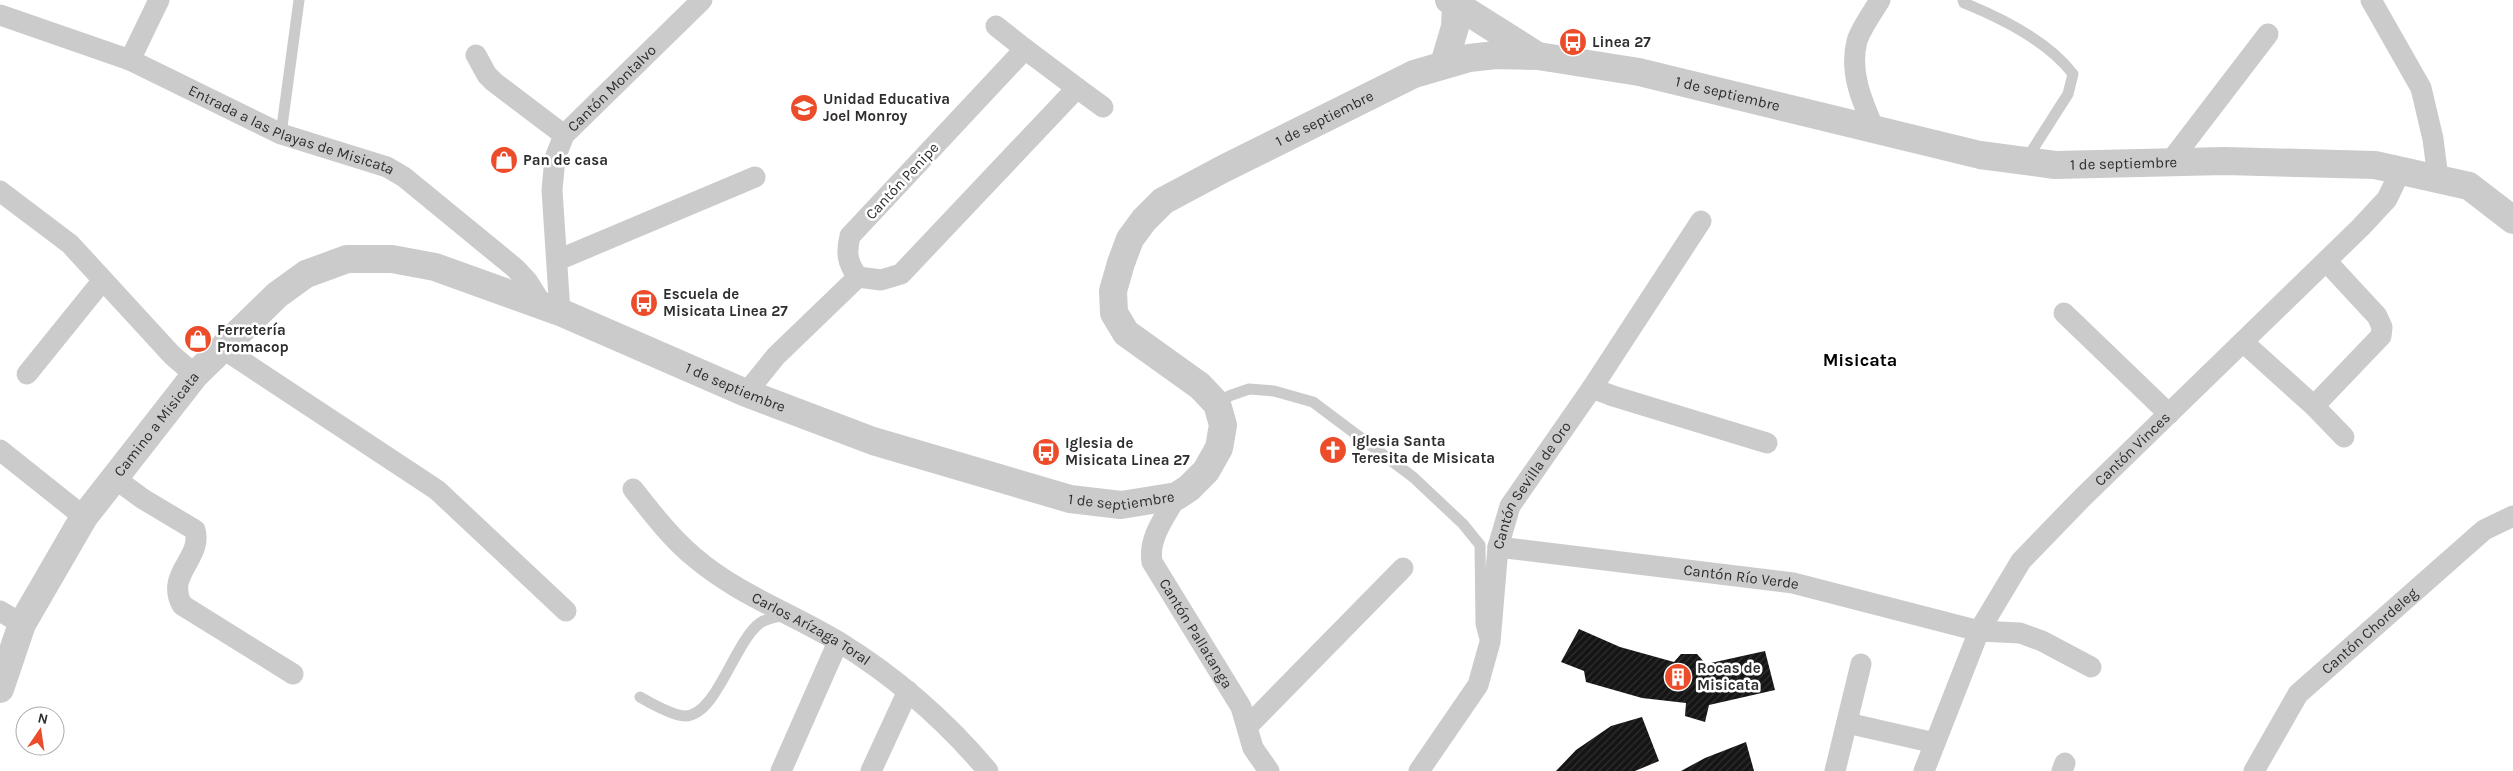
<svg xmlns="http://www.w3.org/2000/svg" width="2513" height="771" viewBox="0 0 2513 771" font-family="Karla,sans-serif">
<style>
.building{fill:url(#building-hatch)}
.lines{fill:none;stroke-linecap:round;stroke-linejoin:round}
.service{stroke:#cbcbcb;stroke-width:11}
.minor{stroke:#cbcbcb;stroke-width:21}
.tertiary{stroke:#cbcbcb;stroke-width:28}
.labels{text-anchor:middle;stroke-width:5;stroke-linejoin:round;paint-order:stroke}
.poi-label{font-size:15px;font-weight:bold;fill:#2e2e2e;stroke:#fff;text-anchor:start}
.street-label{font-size:15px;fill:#2e2e2e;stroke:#fff}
.quarter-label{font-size:18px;font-weight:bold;fill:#000;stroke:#fff}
</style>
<defs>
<pattern id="building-hatch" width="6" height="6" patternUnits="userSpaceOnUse" patternTransform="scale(1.25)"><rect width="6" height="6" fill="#151515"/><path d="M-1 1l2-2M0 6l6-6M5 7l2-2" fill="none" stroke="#2f2f2f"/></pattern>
</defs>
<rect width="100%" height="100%" fill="#fff"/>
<path class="building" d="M1579 629 1620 647 1674 662 1681 654H1697L1706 664 1765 651 1775 690 1709 705 1705 722 1685 716 1686 703 1642 698 1586 682 1584 671 1561 662Z
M1642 717 1659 761 1635 771H1556L1576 750 1611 726Z
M1746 742 1754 771H1681L1705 758Z"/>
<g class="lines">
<path class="service" d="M1963 0 1964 3C2001 18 2049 42 2073 74L2068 94 2026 160
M281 134 299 0
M1217 404 1229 396 1249 389 1274 391 1313 402 1413 477 1463 524 1480 545 1481 624 1484 636
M640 697C650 703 674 716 685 716 717 715 734 642 760 623 767 618 777 617 785 615"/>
<g class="minor">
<path d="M2371 0 2421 88 2433 139 2438 178"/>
<path id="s1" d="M0 15 130 60 281 134 387 167 404 177 515 268 528 282 543 306"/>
<path d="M996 26 1025 49"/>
<path d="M1025 49 1077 88 901 274 881 280 858 277C847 263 846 253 850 236Z"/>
<path d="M476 55 487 75 494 82 564 135"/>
<path d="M130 60 159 0"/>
<path d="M1077 88 1103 107"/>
<path d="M1874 129C1862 101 1849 72 1857 41 1861 28 1873 12 1880 0"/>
<path d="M2170 162 2268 34"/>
<path d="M0 191 70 244 172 355 195 375"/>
<path d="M558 260 755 177"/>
<path id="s2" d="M560 312 552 190 555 158 564 135 702 0"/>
<path d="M2064 313 2169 414"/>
<path d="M2243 342 2314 406 2344 437"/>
<path d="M222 348 437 490 566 611"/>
<path d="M27 374 103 280"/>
<path d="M1592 388 1613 396 1767 443"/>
<path d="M746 393 776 356 858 277"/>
<path d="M2314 406 2381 336 2382 327 2377 316 2327 262"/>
<path d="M0 450 84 517"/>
<path d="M113 477 143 499 195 530C203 558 165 574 182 605L293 674"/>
<path id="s3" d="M633 489C652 513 671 538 694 557 737 594 791 613 839 642 894 676 946 721 988 771"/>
<path id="s4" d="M1177 496C1165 517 1148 538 1152 562L1241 707 1253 748 1269 771"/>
<path id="s5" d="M1498 547 1793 583 1979 631 2020 633 2042 641 2091 667"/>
<path d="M0 611 22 624"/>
<path d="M1847 723 1935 743"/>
<path d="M1248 726 1403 568"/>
<path d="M781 771 838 642"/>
<path d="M871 771 908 691"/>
<path id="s6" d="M1419 771 1478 685 1490 642 1498 547 1510 506 1592 388 1701 221"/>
<path d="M1835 771 1861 664"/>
<path id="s7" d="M1924 771 1979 631 2021 561 2082 498 2361 227 2387 199 2401 170"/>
<path d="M2062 771 2065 763"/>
<path id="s8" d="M2254 771 2298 694 2484 530 2513 516"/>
</g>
<g class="tertiary">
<path d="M1449 0 1536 55"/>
<path d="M1444 64 1455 27 1456 5"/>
<path id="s9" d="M0 689 22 624 84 517 195 375 277 295 306 274 347 259H392L435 267 560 312 746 393 873 441 1070 499 1121 505 1177 496 1189 488 1206 471 1219 448 1223 425 1217 404 1200 386 1126 333 1114 313 1113 291 1121 263 1130 239 1144 220 1163 201 1223 169 1414 74 1469 58 1496 55 1538 56 1639 72 1980 155 2055 165 2225 161 2375 165 2469 186 2513 220"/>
</g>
</g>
<defs>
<g id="bus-disc" transform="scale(1.4375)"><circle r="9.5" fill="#ec4c29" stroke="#fff"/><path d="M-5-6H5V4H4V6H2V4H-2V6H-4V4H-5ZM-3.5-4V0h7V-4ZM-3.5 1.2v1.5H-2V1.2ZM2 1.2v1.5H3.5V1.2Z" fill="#fff"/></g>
<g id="school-disc" transform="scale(1.4375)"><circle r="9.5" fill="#ec4c29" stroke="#fff"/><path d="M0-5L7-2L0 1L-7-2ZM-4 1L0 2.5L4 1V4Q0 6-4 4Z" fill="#fff"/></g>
<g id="shop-disc" transform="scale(1.4375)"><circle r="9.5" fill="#ec4c29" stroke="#fff"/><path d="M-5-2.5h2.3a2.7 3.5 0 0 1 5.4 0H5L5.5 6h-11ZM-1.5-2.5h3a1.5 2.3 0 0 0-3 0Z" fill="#fff"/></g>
<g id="church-disc" transform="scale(1.4375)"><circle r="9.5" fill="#ec4c29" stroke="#fff"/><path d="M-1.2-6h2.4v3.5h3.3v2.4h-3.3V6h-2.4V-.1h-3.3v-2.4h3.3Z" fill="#fff"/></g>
<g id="building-disc" transform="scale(1.4375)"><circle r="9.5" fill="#ec4c29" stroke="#fff"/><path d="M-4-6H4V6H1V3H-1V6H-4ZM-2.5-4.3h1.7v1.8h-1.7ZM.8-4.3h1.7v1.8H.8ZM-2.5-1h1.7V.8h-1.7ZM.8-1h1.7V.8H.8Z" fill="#fff"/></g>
</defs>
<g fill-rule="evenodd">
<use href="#bus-disc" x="1573" y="42"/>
<use href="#school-disc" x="804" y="108"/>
<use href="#shop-disc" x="504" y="160"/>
<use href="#bus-disc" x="644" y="303"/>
<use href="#shop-disc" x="198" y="339"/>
<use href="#church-disc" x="1333" y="450"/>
<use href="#bus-disc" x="1046" y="452"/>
<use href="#building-disc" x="1678" y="677"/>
</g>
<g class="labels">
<g class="poi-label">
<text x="1592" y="47">Linea 27</text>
<text x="823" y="104">Unidad Educativa<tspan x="823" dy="17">Joel Monroy</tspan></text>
<text x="523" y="165">Pan de casa</text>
<text x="663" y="299">Escuela de<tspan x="663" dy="17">Misicata Linea 27</tspan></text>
<text x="217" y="335">Ferretería<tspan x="217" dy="17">Promacop</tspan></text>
<text x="1352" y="446">Iglesia Santa<tspan x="1352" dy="17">Teresita de Misicata</tspan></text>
<text x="1065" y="448">Iglesia de<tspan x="1065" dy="17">Misicata Linea 27</tspan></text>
<text x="1697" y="673">Rocas de<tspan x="1697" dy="17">Misicata</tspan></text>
</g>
<g class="street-label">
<text dy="5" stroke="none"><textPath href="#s2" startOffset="246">Cantón Montalvo</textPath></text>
<text dy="5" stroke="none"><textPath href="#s9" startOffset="2418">1 de septiembre</textPath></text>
<text dy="5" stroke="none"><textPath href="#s9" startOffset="1998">1 de septiembre</textPath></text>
<text dy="5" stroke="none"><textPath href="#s1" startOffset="314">Entrada a las Playas de Misicata</textPath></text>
<text dy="5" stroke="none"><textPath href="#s9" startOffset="2822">1 de septiembre</textPath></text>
<text transform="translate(902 181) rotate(-47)" y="5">Cantón Penipe</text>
<text dy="5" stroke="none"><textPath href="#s9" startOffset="979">1 de septiembre</textPath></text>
<text dy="5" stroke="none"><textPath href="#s9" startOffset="310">Camino a Misicata</textPath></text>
<text dy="5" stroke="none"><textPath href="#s7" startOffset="390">Cantón Vinces</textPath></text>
<text dy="5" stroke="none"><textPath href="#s6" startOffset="315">Cantón Sevilla de Oro</textPath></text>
<text dy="5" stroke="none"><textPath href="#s9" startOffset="1384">1 de septiembre</textPath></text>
<text dy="5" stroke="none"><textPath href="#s5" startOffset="245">Cantón Río Verde</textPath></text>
<text dy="5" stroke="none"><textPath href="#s3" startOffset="229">Carlos Arízaga Toral</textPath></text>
<text dy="5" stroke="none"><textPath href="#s8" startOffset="184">Cantón Chordeleg</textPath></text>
<text dy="5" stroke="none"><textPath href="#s4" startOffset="156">Cantón Pallatanga</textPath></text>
</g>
<g class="quarter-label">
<text x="1860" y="366">Misicata</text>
</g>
</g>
<g transform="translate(40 731) rotate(13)"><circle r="24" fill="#ffffff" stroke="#ababab"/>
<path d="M0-4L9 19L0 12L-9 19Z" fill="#ec4c29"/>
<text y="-8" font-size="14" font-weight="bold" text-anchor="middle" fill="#2e2e2e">N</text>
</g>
</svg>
